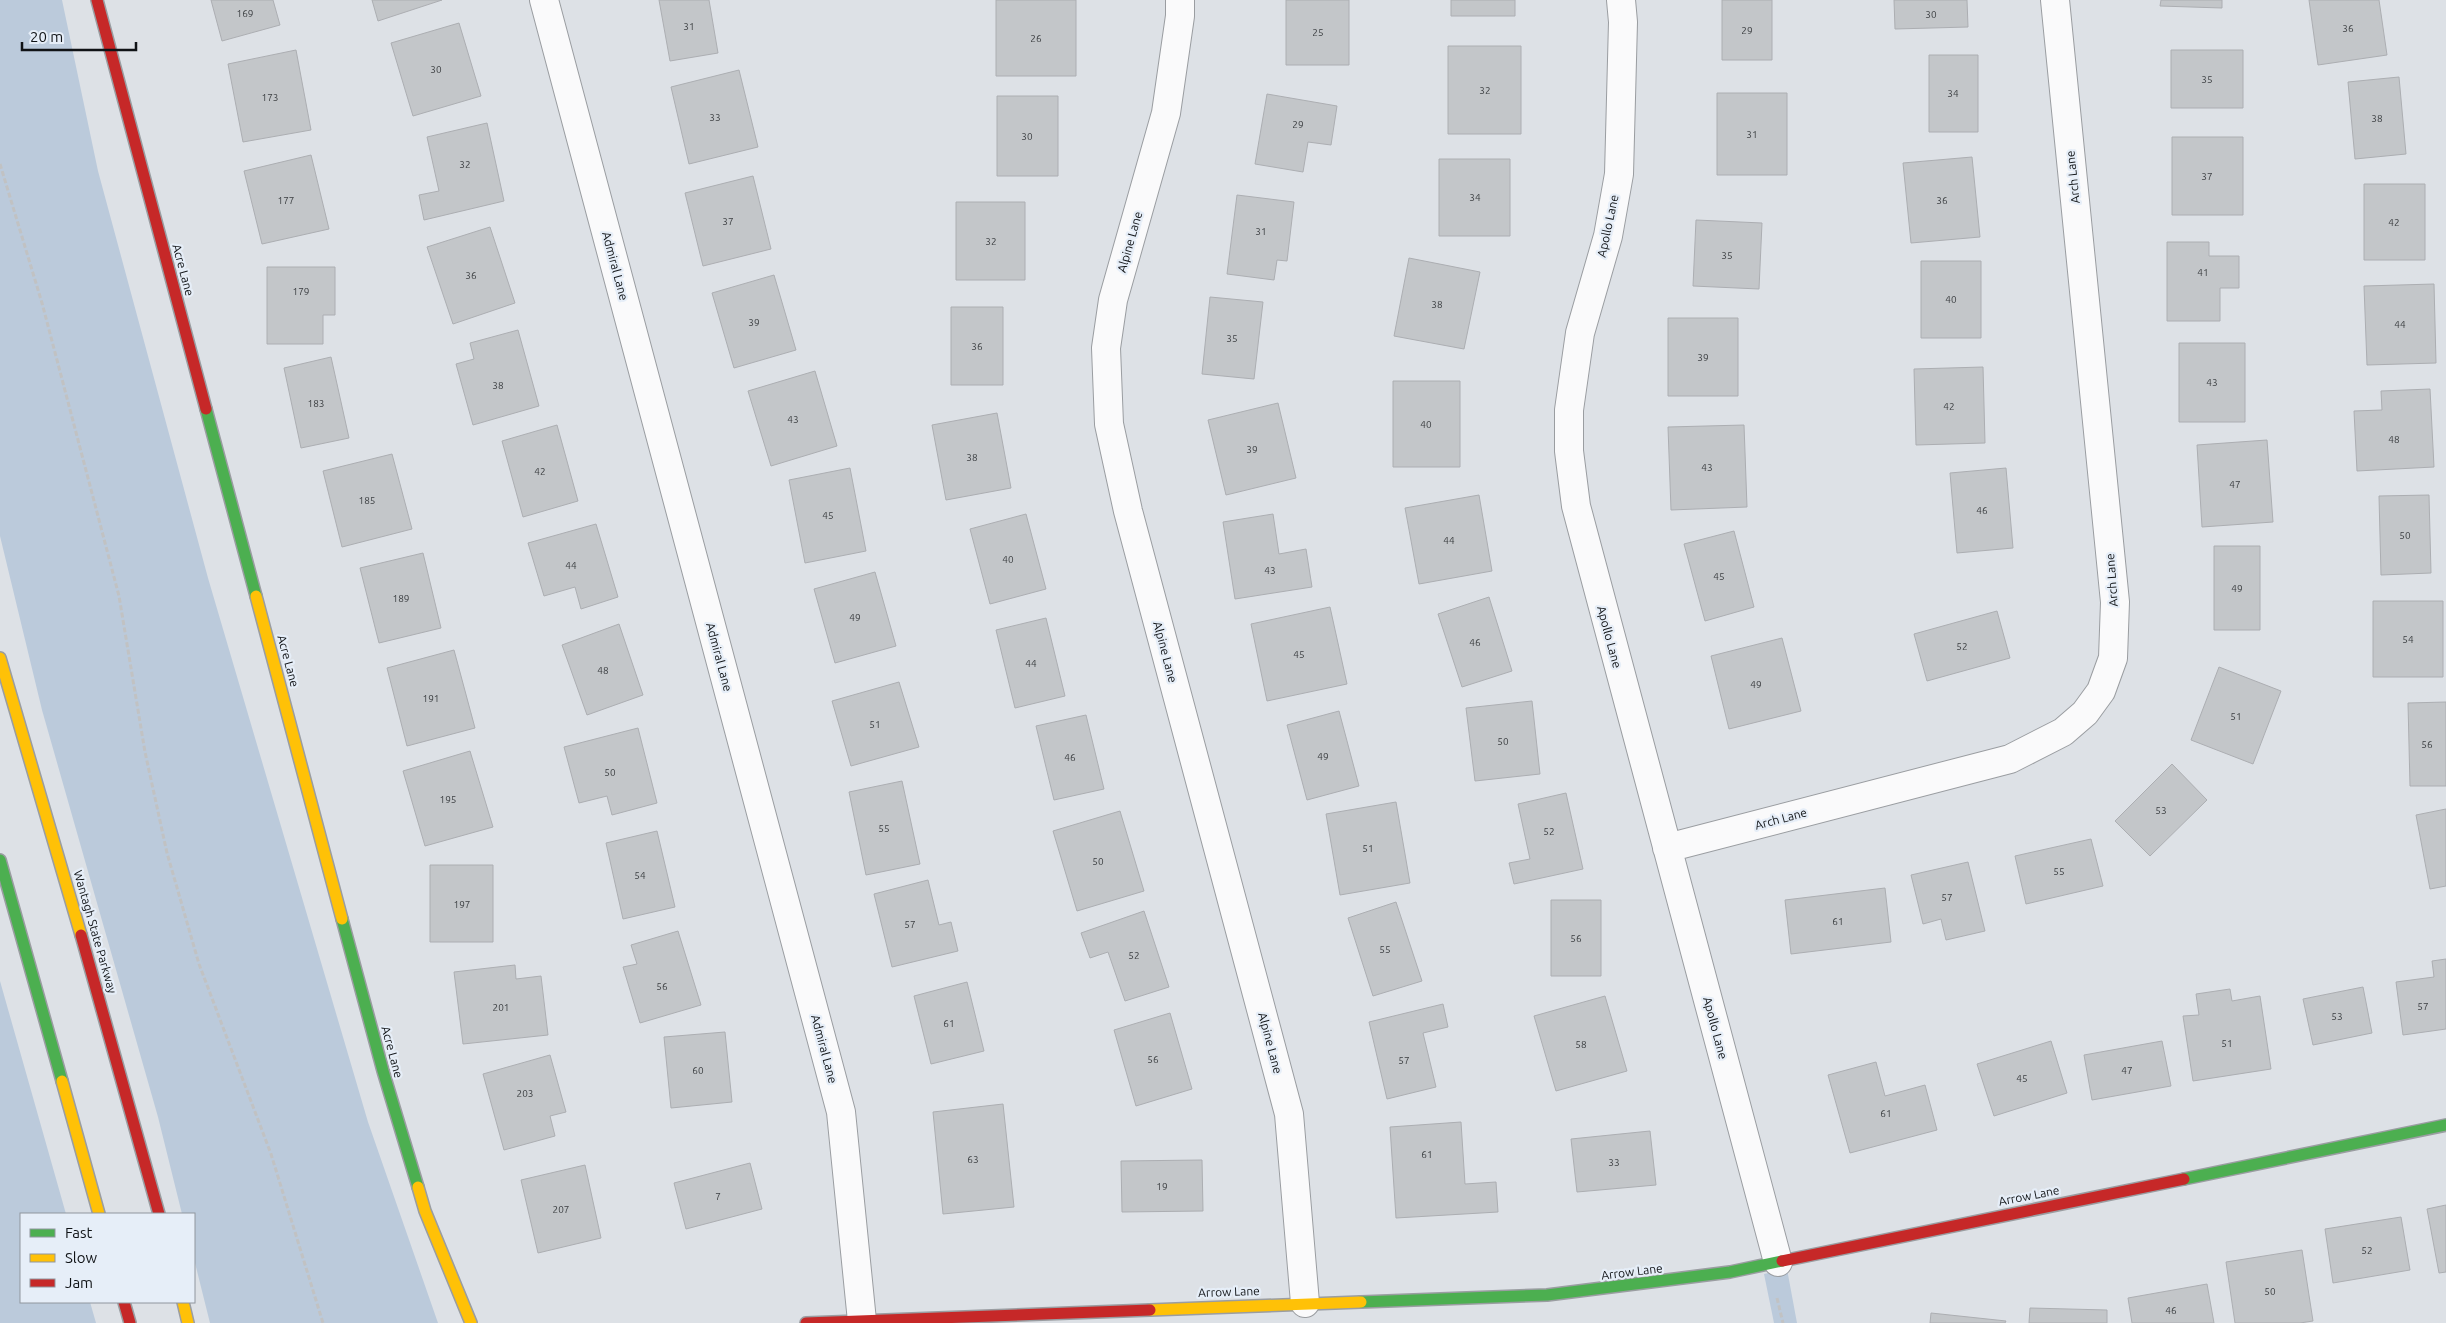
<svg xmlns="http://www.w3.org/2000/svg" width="2446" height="1323" viewBox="0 0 2446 1323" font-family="Ubuntu,sans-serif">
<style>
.green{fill:#bbcadb}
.building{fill:#c3c6c9;stroke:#acaeb2}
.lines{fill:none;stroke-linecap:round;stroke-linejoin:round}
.street-casing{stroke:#9a9da1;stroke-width:30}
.fast-casing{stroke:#9a9da1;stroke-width:14}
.slow-casing{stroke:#9a9da1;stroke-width:14}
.jam-casing{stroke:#9a9da1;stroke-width:14}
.path{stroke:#c1c2c3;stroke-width:3;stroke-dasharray:5 2.5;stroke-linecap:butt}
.street{stroke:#fafafb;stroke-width:28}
.fast{stroke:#4caf50;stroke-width:11}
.slow{stroke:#ffc107;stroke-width:11}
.jam{stroke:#c62828;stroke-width:11}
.labels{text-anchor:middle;stroke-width:4.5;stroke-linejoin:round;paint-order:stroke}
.number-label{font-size:10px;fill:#3d4043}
.street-label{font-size:12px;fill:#101316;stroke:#e6eef8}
</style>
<rect width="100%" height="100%" fill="#dde1e6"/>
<path class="green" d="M0 0H62L98 171 208 578 368 1122 438 1323H210L194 1259V1214H182L158 1117 42 710 0 536Z
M0 981 66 1214H21V1302H90L96 1323H0Z
M1787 1269 1797 1323H1774L1764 1274Z"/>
<path class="building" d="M211 0H273L280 25 222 41Z
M372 0H442L378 21Z
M659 0H709L718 53 670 61Z
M996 0H1076V76H996Z
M1286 0H1349V65H1286Z
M1451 0H1515V16H1451Z
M1722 0H1772V60H1722Z
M1894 0H1967L1968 27 1895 29Z
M2161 0H2222V8L2160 6Z
M2309 0H2379L2387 55 2318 65Z
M459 23 481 96 413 116 391 43Z
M1448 46H1521V134H1448Z
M296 50 311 130 243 142 228 64Z
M2171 50H2243V108H2171Z
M1929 55H1978V132H1929Z
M739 70 758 147 689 164 671 87Z
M2399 77 2406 154 2355 159 2348 82Z
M1717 93H1787V175H1717Z
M1267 94 1337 106 1331 145 1308 142 1303 172 1255 164Z
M997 96H1058V176H997Z
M487 123 504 201 424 220 419 195 439 191 427 137Z
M2172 137H2243V215H2172Z
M311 155 329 229 262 244 244 171Z
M1972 157 1980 237 1911 243 1903 163Z
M1439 159H1510V236H1439Z
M753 176 771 249 703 266 685 193Z
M2364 184H2425V260H2364Z
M1237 195 1294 202 1287 261 1277 260 1274 280 1227 274Z
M956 202H1025V280H956Z
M1696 220 1762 223 1759 289 1693 286Z
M490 227 515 303 453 324 427 247Z
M2167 242H2209V256H2239V288H2220V321H2167Z
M1409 258 1480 272 1464 349 1394 336Z
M1921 261H1981V338H1921Z
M267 267H335V315H323V344H267Z
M774 275 796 350 734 368 712 293Z
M2434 284 2436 363 2367 365 2364 286Z
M1210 297 1263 302 1254 379 1202 374Z
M951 307H1003V385H951Z
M1668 318H1738V396H1668Z
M518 330 539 406 473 425 456 364 474 359 470 343Z
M2179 343H2245V422H2179Z
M331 357 349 438 301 448 284 368Z
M1983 367 1985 443 1916 445 1914 369Z
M815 371 837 446 771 466 748 391Z
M1393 381H1460V467H1393Z
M2430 389 2434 467 2357 471 2354 411 2382 410 2381 391Z
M1278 403 1296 478 1226 495 1208 420Z
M997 413 1011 488 946 500 932 425Z
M557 425 578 501 523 517 502 441Z
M1744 425 1747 507 1671 510 1668 427Z
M2267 440 2273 522 2202 527 2197 445Z
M392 454 412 529 342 547 323 471Z
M850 468 866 551 805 563 789 480Z
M2006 468 2013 548 1957 553 1950 473Z
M1479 495 1492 571 1419 584 1405 508Z
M2429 495 2431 573 2381 575 2379 496Z
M1026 514 1046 589 990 604 970 529Z
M1273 514 1279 554 1306 549 1312 587 1235 599 1223 522Z
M596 524 618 597 581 609 575 587 544 596 528 543Z
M1734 531 1754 607 1705 621 1684 544Z
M2214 546H2260V630H2214Z
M423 553 441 628 379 643 360 568Z
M875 572 896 646 835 663 814 589Z
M1489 597 1512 671 1462 687 1438 614Z
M2373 601H2443V677H2373Z
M1330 607 1347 684 1267 701 1251 624Z
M1997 611 2010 658 1927 681 1914 634Z
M1046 618 1065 696 1015 708 996 630Z
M619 624 643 695 587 715 562 645Z
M1782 638 1801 711 1729 729 1711 656Z
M454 650 475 728 407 746 387 668Z
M2219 667 2281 691 2253 764 2191 740Z
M899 682 919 747 851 766 832 701Z
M1532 701 1540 774 1475 781 1466 708Z
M2446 702V786H2410L2408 703Z
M1339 711 1359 786 1307 800 1287 725Z
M1086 715 1104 789 1054 800 1036 726Z
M638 728 657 803 612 815 607 796 579 803 564 747Z
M470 751 493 827 425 846 403 771Z
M2172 764 2207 800 2150 856 2115 821Z
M902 781 920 864 866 875 849 792Z
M1566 793 1583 869 1514 884 1509 863 1530 859 1518 804Z
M1396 802 1410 883 1340 895 1326 814Z
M2446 809V886L2430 889 2416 815Z
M1120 811 1144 891 1077 911 1053 831Z
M657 831 675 907 623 919 606 843Z
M2091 839 2103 886 2026 904 2015 856Z
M1968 862 1985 931 1946 940 1941 919 1923 924 1911 875Z
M430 865H493V942H430Z
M928 880 939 925 951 922 958 951 892 967 874 894Z
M1885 888 1891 942 1791 954 1785 900Z
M1551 900H1601V976H1551Z
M1396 902 1422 981 1373 996 1348 918Z
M1144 911 1169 987 1125 1001 1108 952 1090 958 1081 933Z
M678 931 701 1005 640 1023 623 967 637 964 631 945Z
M2446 959V1029L2403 1035 2396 982 2434 977 2432 961Z
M515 965 516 979 541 976 548 1035 463 1044 454 972Z
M967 982 984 1051 931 1064 914 996Z
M2363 987 2372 1033 2313 1045 2303 999Z
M2230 989 2232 1001 2260 996 2271 1069 2193 1081 2183 1016 2199 1015 2196 994Z
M1605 996 1627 1071 1556 1091 1534 1016Z
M1443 1004 1448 1027 1423 1033 1436 1087 1387 1099 1369 1022Z
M1170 1013 1192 1089 1136 1106 1114 1030Z
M725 1032 732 1102 671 1108 664 1037Z
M2051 1041 2067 1093 1994 1116 1977 1064Z
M2162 1041 2171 1086 2092 1100 2084 1055Z
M550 1055 566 1112 550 1116 555 1136 504 1150 483 1074Z
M1876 1062 1885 1096 1925 1085 1937 1130 1850 1153 1828 1075Z
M1003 1104 1014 1207 943 1214 933 1112Z
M1461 1122 1465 1184 1496 1182 1498 1212 1396 1218 1390 1127Z
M1650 1131 1656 1185 1577 1192 1571 1139Z
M1202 1160 1203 1211 1122 1212 1121 1161Z
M750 1163 762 1209 686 1229 674 1183Z
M585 1165 601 1238 538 1253 521 1180Z
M2446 1205V1272L2439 1273 2427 1209Z
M2401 1217 2410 1270 2333 1283 2325 1229Z
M2302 1250 2313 1321 2300 1323H2235L2226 1262Z
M2207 1284 2214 1323H2132L2128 1298Z
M2030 1308 2107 1310V1323H2029Z
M1931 1313 2006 1321 2005 1323H1930Z"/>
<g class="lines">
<g class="street-casing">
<path id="street" d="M544 0 841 1112 862 1321
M1180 0V16L1166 113 1113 300 1106 348 1109 424 1128 511 1289 1114 1305 1303
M1621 0 1623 22 1619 174 1608 236 1580 333 1569 410V451L1576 506 1778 1262
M1667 848 2010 759 2063 732 2085 713 2101 691 2113 658 2115 602 2055 0"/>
</g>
<g class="fast-casing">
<path id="fast" d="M206 409 256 596
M0 860 62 1081
M342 919 383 1071 418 1187
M2184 1179 2446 1125
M1361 1302 1547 1295 1730 1272 1782 1261"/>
</g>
<g class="slow-casing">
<path id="slow" d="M256 596 342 919
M0 658 81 935
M62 1081 99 1214
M418 1187 425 1211 471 1323
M183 1302 188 1323
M1150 1310 1361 1302"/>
</g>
<g class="jam-casing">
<path id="jam" d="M97 0 206 409
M81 935 159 1214
M1782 1261 2184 1179
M124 1302 130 1323
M806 1323 1150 1310"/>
</g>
<path class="path" d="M0 164 42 303 119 596 145 752 167 853 199 964 271 1154 323 1323
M1777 1298 1783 1323"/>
<use href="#street" class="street"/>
<use href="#fast" class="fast"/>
<use href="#slow" class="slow"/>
<use href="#jam" class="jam"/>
</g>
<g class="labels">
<g class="number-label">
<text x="245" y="17">169</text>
<text x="1931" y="18">30</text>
<text x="689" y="30">31</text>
<text x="2348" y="32">36</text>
<text x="1747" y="34">29</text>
<text x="1318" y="36">25</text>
<text x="1036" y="42">26</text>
<text x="436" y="73">30</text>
<text x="2207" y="83">35</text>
<text x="1485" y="94">32</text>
<text x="1953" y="97">34</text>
<text x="270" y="101">173</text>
<text x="715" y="121">33</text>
<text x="2377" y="122">38</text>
<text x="1298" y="128">29</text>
<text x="1752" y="138">31</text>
<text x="1027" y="140">30</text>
<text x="465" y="168">32</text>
<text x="2207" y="180">37</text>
<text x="1475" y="201">34</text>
<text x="286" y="204">177</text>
<text x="1942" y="204">36</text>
<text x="728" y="225">37</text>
<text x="2394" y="226">42</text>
<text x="1261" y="235">31</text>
<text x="991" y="245">32</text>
<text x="1727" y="259">35</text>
<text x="2203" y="276">41</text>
<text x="471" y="279">36</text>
<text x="301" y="295">179</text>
<text x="1951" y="303">40</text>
<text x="1437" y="308">38</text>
<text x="754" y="326">39</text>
<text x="2400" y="328">44</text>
<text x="1232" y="342">35</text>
<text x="977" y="350">36</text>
<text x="1703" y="361">39</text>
<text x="2212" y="386">43</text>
<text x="498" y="389">38</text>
<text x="316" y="407">183</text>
<text x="1949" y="410">42</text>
<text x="793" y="423">43</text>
<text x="1426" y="428">40</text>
<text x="2394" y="443">48</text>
<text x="1252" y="453">39</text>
<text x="972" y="461">38</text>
<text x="1707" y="471">43</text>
<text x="540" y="475">42</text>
<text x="2235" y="488">47</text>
<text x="367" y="504">185</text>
<text x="1982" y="514">46</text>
<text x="828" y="519">45</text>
<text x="2405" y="539">50</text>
<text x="1449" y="544">44</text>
<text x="1008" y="563">40</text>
<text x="571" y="569">44</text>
<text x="1270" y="574">43</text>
<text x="1719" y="580">45</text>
<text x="2237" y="592">49</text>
<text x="401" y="602">189</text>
<text x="855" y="621">49</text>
<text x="2408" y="643">54</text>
<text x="1475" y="646">46</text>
<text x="1962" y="650">52</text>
<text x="1299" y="658">45</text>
<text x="1031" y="667">44</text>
<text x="603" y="674">48</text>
<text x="1756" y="688">49</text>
<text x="431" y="702">191</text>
<text x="2236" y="720">51</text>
<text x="875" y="728">51</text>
<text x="1503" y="745">50</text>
<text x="2427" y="748">56</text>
<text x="1323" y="760">49</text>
<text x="1070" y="761">46</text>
<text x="610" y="776">50</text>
<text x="448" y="803">195</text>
<text x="2161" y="814">53</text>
<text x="884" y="832">55</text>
<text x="1549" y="835">52</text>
<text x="1368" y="852">51</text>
<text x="1098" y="865">50</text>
<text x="2059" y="875">55</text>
<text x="640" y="879">54</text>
<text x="1947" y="901">57</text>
<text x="462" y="908">197</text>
<text x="1838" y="925">61</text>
<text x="910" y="928">57</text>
<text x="1576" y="942">56</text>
<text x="1385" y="953">55</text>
<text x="1134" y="959">52</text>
<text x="662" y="990">56</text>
<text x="2423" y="1010">57</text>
<text x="501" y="1011">201</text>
<text x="2337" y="1020">53</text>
<text x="949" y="1027">61</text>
<text x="2227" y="1047">51</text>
<text x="1581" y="1048">58</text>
<text x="1153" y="1063">56</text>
<text x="1404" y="1064">57</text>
<text x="698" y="1074">60</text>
<text x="2127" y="1074">47</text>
<text x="2022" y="1082">45</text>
<text x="525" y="1097">203</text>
<text x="1886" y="1117">61</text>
<text x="1427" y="1158">61</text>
<text x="973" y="1163">63</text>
<text x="1614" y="1166">33</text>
<text x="1162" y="1190">19</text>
<text x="718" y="1200">7</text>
<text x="561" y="1213">207</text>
<text x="2367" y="1254">52</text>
<text x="2270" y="1295">50</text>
<text x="2171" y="1314">46</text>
</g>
<g class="street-label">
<text transform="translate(2073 177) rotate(-96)" y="4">Arch Lane</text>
<text transform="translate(1608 226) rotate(-78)" y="4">Apollo Lane</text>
<text transform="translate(1130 242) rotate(-74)" y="4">Alpine Lane</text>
<text transform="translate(615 266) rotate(75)" y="4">Admiral Lane</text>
<text transform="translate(183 270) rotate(75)" y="4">Acre Lane</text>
<text transform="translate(2112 580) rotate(-94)" y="4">Arch Lane</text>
<text transform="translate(1609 637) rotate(75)" y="4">Apollo Lane</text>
<text transform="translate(1165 652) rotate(75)" y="4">Alpine Lane</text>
<text transform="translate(719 657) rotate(75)" y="4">Admiral Lane</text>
<text transform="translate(288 661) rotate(75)" y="4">Acre Lane</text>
<text transform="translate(1781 819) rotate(-15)" y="4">Arch Lane</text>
<text transform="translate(95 932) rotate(74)" y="4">Wantagh State Parkway</text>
<text transform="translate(1715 1028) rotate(75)" y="4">Apollo Lane</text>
<text transform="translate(1270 1043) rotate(75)" y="4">Alpine Lane</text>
<text transform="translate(824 1049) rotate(75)" y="4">Admiral Lane</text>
<text transform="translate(392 1052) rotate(75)" y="4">Acre Lane</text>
<text transform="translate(2029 1196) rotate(-11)" y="4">Arrow Lane</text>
<text transform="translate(1632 1272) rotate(-7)" y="4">Arrow Lane</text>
<text transform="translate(1229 1292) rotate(-2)" y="4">Arrow Lane</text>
</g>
</g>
<rect x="20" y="1213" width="175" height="90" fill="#e6eef8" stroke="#90969e"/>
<rect x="30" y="1229" width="25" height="8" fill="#4caf50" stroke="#90969e"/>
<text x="65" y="1238" font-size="15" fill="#101316">Fast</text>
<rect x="30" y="1254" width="25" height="8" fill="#ffc107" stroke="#90969e"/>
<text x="65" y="1263" font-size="15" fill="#101316">Slow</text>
<rect x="30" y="1279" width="25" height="8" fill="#c62828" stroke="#90969e"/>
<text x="65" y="1288" font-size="15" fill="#101316">Jam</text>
<path d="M22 42v8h114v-8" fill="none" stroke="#101316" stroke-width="2.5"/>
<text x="30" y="42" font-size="15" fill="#101316" stroke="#e6eef8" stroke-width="4" paint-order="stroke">20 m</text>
</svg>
